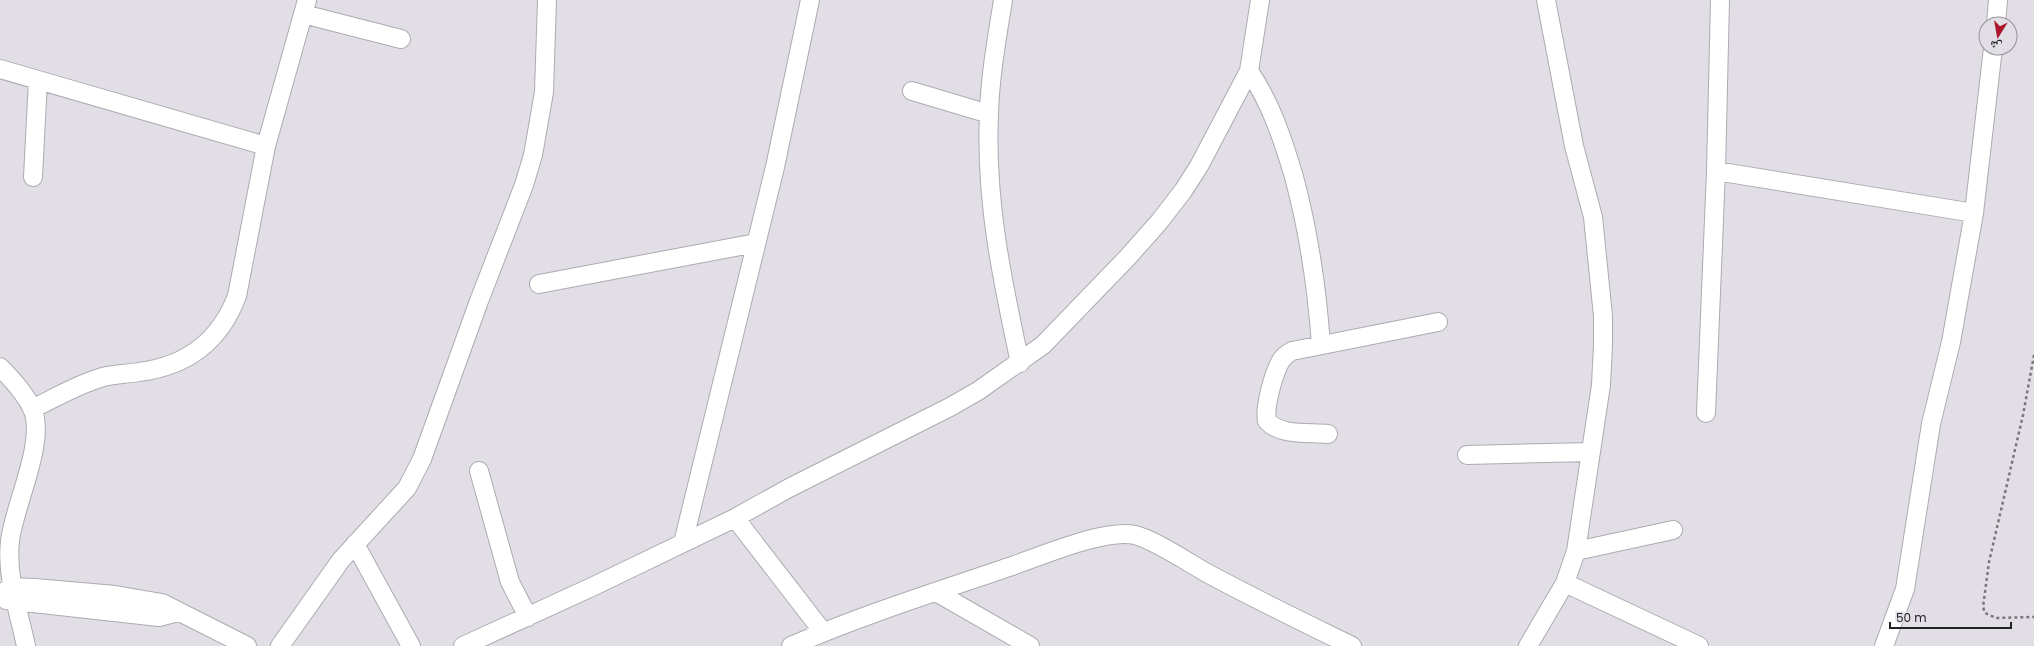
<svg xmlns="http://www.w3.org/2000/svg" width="2034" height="646" viewBox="0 0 2034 646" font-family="Poppins,'Noto Naskh Arabic',sans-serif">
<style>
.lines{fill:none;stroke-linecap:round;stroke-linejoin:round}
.minor-casing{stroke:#aeaab1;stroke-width:20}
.path{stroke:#79777c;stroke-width:2.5;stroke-dasharray:3 3;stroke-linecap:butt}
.minor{stroke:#fff;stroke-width:18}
</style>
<rect width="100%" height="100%" fill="#e2dee6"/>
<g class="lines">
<g class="minor-casing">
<path id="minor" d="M1003 0C997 38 990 76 989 114 985 200 1002 279 1020 363
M1720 0 1716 171 1974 213
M303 14 401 39
M1996 24 1998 0
M0 69 266 146
M1249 71C1271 103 1283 140 1294 177 1309 233 1317 288 1321 345
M912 91 989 114
M33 177 38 80
M539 284 756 243
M0 367C12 379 24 392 32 408 47 441 14 505 10 541 6 577 19 612 26 646
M32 409C55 398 78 384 103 377 114 374 127 374 139 372 187 366 220 341 237 296L266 146 307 0
M1706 413 1716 171
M1328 434C1309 432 1280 436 1267 421 1264 407 1274 371 1282 359 1285 355 1289 353 1292 351L1438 322
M1467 455 1591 452
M479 471 510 582 528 617
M735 518 823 632
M683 543 775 167 810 0
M355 544 411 646
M1576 551 1673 530
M1565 583 1699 646
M936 592 1030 646
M0 594 12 587 35 588 115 595 162 603 247 646
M6 600 159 617 178 612
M280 646 341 560 407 488 422 459 479 301 524 185 533 155 544 92 547 0
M463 646 594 586 735 518 789 488 950 407 978 391 1043 345 1128 257 1159 222 1183 191 1199 166 1249 71 1260 0
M791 646C862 615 936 592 1009 567 1039 557 1105 528 1135 535 1157 541 1187 562 1207 573 1255 599 1303 622 1352 646
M1528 646 1565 583 1576 551 1601 385 1603 345V316L1593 217 1574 146 1546 0
M1884 646 1905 589 1931 424 1951 342 1974 213 1993 48"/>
</g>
<path class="path" d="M2034 355 2023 415 1989 562 1983 607 1985 613 1996 618 2034 617"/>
<use href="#minor" class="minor"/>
</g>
<g transform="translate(1998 36) rotate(191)"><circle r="19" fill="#e2dee6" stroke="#969399"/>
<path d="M0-3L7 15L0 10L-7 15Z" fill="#ab162a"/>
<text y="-6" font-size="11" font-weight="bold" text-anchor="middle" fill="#232225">ش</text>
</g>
<path d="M1890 622v6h121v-6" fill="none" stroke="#232225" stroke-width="2"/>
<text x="1896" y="622" font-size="12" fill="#232225" stroke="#e2dee6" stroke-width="3" paint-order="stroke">50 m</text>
</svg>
